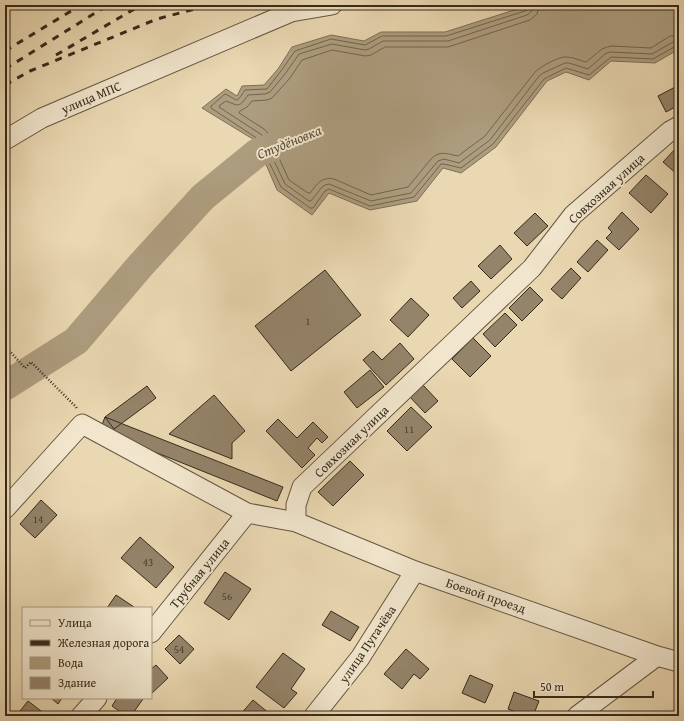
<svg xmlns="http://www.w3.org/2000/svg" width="684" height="721" viewBox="0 0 684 721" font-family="'Gentium Book Plus',serif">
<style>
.water{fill:#ad9d7f;stroke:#7d6f57}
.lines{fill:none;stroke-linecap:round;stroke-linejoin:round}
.shore{stroke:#72644d;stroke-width:1}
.river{stroke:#ad9d7f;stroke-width:29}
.building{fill:#94846a;stroke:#362a1b}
.minor-casing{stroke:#635641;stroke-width:21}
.path{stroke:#362a1b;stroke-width:2.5;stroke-dasharray:1 2;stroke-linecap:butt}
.minor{stroke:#f1e6cd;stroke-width:19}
.rail{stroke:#362a1b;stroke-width:3;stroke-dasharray:7 7;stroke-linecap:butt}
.labels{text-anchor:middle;stroke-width:4;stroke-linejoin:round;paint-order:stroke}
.number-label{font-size:11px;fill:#4e402f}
.street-label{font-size:13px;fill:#362a1b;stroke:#f1e6cd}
.water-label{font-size:14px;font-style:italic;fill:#5a4c39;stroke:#f1e6cd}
</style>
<rect width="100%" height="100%" fill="#ead8b2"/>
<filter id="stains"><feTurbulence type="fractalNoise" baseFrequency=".005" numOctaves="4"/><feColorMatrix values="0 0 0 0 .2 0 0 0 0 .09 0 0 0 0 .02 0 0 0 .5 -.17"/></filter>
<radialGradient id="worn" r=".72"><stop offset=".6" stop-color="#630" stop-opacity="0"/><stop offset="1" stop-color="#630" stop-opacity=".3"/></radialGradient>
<path class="water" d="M530 5H679V49L655 63 611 61 589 80 566 72 547 81 496 147 461 173 443 168 417 201 370 210 329 193 312 215 277 190 256 141 202 108 226 89 237 96 242 86 264 85 278 69 292 47 331 35 364 41 381 32H445Z"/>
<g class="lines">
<path class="shore" d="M528 5V9L525 11 446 36H382L365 45 331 39 295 51 281 71 267 89 245 90C235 105 239 100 225 94L211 106V108L258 139 281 187 310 208H313L325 191 329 189 370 206 414 197 441 164H444L461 168 493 144 544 79 566 68 589 75 611 57 653 59 676 46H679
M533 5 532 11 527 15 448 41H383L369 49 365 50 332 44 299 54 285 74 270 92 265 94 248 95C239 108 239 106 226 101L220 105 219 107 262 135 285 184 309 201H311L322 187 325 185 329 184 371 201 411 193 438 161 444 159 459 163 490 140 539 76 543 73 565 63H569L588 69 605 54 610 52 652 54 673 42 679 41
M539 5 537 14 530 20 448 47H385L371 55 365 56 332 50 302 60 290 78 272 98 267 100 252 101 247 107 240 111 239 113 264 129 267 132 289 180 308 193H310C317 184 322 176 334 179L371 195 408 187 431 159C440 150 447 154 458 156L485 136 535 72C540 67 559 56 567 57 574 57 580 61 586 62L602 49 607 47 612 46 651 48 670 36 679 35"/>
<path class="river" d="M5 386 76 341 140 266 203 197 257 153 296 138"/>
</g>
<path class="building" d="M679 85V105L666 112 658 96Z
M677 147 679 149V174L678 175 663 162Z
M646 175 668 194 651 213 629 193Z
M622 212 639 229 619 250 606 238 612 232 608 228Z
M535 213 548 226 527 246 514 233Z
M597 240 608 250 588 272 577 262Z
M500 245 512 259 491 279 478 266Z
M571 268 581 278 562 299 551 289Z
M325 270 361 315 291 371 255 326Z
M471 281 480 291 462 308 453 298Z
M530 287 543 300 522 321 509 308Z
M411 298 429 315 408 337 390 320Z
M505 313 517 325 495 347 483 334Z
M473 338 491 356 470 377 452 359Z
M400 343 414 359 386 385 363 360 373 351 382 360Z
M370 370 384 387 357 408 344 392Z
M422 384 438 401 425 413 409 396Z
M147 386 156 398 114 429 105 417Z
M214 395 245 431 232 443V459L169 434Z
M411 407 432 427 407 451 387 431Z
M105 417 283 487 277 501 100 430Z
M278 419 297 438 313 422 328 437 322 443 317 438 308 448 315 455 302 468 266 431Z
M350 461 364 475 333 506 318 492Z
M41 500 57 515 35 538 20 524Z
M140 537 174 567 156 588 121 558Z
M225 572 251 589 229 620 204 603Z
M116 595 134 607V608H107Z
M331 611 359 627 350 641 322 625Z
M179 635 194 649 180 664 165 649Z
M406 649 429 669 420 679 414 674 402 689 384 674Z
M283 653 305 669 291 689 297 693 284 708 256 687Z
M156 665 168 678 151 694V669Z
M470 675 493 685 485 703 462 693Z
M514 692 539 701 533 716H526L508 709Z
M51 698H62L58 704Z
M117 698H141L143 699 131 716H126L112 706Z
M253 700 270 714 268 716H239Z
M28 701 45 714 44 716H16Z"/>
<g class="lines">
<g class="minor-casing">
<path id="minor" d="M5 140 42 118 291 12 332 5
M5 509 82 424 247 513 296 522 415 571 657 656 679 662
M296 522V505L302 487 532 268 573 215 670 131 679 126
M151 633 247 513
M81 716 97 698
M314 716 360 658 415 571
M577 716 657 656"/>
</g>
<path class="path" d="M5 346 25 368 31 362 76 407 77 409"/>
<use href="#minor" class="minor"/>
<path class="rail" d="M5 51 81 5
M56 55 141 5
M5 69 108 5
M5 85 30 71 157 19 210 5"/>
</g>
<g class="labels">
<g class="number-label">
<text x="308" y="325">1</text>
<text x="409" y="433">11</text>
<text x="38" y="523">14</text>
<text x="148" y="566">43</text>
<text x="227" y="600">56</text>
<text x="179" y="653">54</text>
</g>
<g class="street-label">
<text transform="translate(91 97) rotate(-23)" y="5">улица МПС</text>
<text transform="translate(606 188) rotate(-42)" y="5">Совхозная улица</text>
<text transform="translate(351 441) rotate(-44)" y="5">Совхозная улица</text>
<text transform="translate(199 573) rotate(-51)" y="5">Трубная улица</text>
<text transform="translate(486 595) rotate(19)" y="5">Боевой проезд</text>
<text transform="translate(367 644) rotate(-56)" y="5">улица Пугачёва</text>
</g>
<g class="water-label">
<text transform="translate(289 142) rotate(-22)" y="5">Студёновка</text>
</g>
</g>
<rect width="684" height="721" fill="none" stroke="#ead8b2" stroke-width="20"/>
<rect x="6" y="6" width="672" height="709" fill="none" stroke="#362a1b" stroke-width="2"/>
<rect x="10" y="10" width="664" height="701" fill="none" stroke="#362a1b"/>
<rect x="22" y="607" width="130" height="92" fill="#f1e6cd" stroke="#a69b86"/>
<rect x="30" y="620" width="20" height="6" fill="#f1e6cd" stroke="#a69b86"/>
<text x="58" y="627" font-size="12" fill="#362a1b">Улица</text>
<rect x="30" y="640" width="20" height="6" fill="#362a1b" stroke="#a69b86"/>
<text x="58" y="647" font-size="12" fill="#362a1b">Железная дорога</text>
<rect x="30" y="657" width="20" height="12" fill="#ad9d7f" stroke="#a69b86"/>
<text x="58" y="667" font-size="12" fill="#362a1b">Вода</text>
<rect x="30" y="677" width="20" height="12" fill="#94846a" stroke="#a69b86"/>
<text x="58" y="687" font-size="12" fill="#362a1b">Здание</text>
<path d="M534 691v6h119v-6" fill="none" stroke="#362a1b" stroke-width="2"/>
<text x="540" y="691" font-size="12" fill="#362a1b" stroke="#f1e6cd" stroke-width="3" paint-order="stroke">50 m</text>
<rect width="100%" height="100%" filter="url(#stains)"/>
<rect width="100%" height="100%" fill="url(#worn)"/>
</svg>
